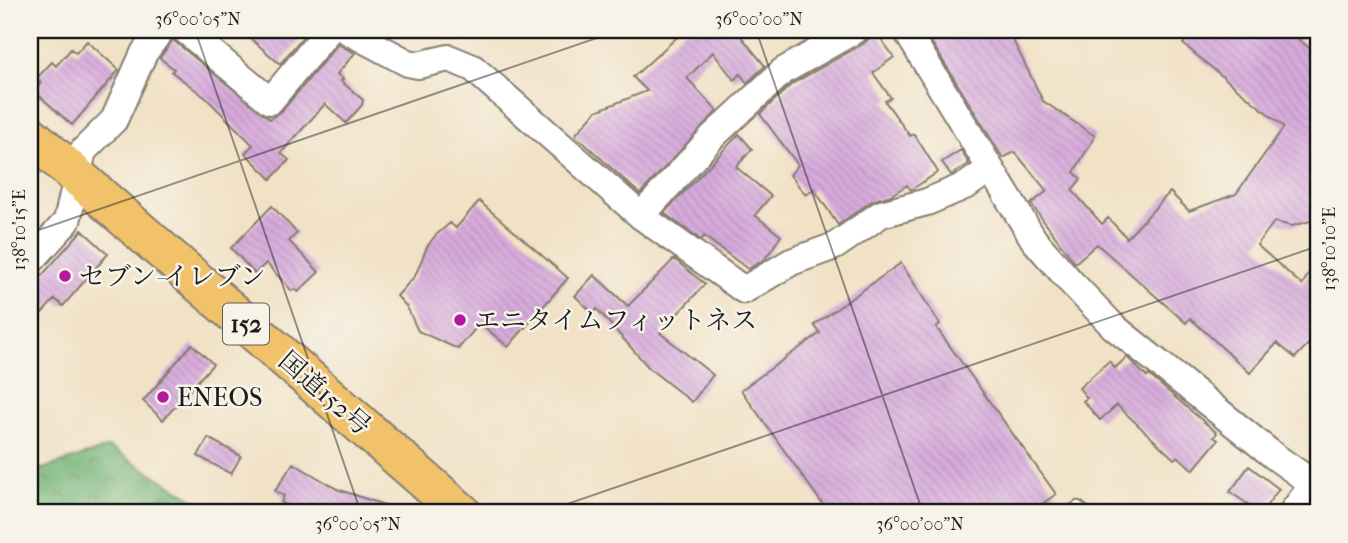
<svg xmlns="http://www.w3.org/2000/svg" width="1348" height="543" viewBox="0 0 1348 543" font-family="'IM FELL French Canon','Noto Serif JP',serif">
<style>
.forest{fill:url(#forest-crowns);stroke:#466748;stroke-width:2}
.building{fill:url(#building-back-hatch)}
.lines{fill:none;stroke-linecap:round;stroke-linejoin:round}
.service-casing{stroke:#867e70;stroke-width:16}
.minor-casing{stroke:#867e70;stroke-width:30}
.tertiary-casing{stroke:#867e70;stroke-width:37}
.trunk-casing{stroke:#867e70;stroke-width:42}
.service{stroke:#fff;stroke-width:12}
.minor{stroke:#fff;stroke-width:26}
.tertiary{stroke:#fff;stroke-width:33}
.trunk{stroke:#f2c26a;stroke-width:38}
.ticks{fill:none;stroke:#1c1c1c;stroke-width:2;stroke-opacity:0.45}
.poi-dot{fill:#b5179e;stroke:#f7f3e8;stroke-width:2.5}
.labels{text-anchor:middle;stroke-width:5;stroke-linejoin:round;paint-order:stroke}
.shield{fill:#f7f3e8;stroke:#5e5c59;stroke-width:2}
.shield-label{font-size:24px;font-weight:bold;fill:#1c1c1c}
.poi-label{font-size:26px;fill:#1c1c1c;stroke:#f7f3e8;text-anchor:start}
.street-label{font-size:26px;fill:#1c1c1c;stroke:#f7f3e8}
.neatline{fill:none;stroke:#1c1c1c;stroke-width:2.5}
.ticks-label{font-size:18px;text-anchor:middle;fill:#1c1c1c}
</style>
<defs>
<pattern id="forest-crowns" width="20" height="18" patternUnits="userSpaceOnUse" patternTransform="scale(1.75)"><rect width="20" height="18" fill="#71b274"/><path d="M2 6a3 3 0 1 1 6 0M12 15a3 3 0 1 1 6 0" fill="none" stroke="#5c905e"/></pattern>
<pattern id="building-back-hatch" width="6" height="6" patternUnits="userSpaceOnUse" patternTransform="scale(1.75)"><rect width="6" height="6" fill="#d7aadc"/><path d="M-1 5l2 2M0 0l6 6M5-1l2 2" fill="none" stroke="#b892bc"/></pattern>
</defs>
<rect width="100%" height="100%" fill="#f7f3e8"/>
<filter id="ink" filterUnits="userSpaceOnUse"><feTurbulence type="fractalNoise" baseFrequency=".0143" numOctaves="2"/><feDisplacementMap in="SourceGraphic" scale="14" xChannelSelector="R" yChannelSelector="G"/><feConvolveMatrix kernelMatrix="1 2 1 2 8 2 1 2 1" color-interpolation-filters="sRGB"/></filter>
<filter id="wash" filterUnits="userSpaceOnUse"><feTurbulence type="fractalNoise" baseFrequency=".00686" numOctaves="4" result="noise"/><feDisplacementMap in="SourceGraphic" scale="28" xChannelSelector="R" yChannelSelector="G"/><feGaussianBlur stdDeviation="1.57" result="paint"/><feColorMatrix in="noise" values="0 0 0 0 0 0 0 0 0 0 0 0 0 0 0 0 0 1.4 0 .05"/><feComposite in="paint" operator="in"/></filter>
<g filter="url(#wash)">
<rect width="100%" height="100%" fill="#f1e1c5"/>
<path class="forest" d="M109 447 216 513H30V473Z"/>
<g id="blocks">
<path class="building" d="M241 30H303L306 33 280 64Z
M685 30H736L765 66 747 83 740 74 734 80 713 52 687 78 717 111 640 194 575 135 596 111 647 91 633 77Z
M924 30H1008L1043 101 1095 136 1074 172 1081 179 1072 190 1102 224 1108 218 1127 238 1170 192 1189 211 1236 194 1284 127 1183 44 1195 30H1305L1298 39 1318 55V219L1292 226 1274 222 1257 245 1302 285 1318 258V334L1295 358 1277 343 1250 373 1190 318 1186 323 1097 244 1075 263 1031 204 1047 191 1015 152 1003 158Z
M876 32 894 57 873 73 891 98 885 101 910 136 914 134 938 172 911 190 907 185 891 195 872 201 838 225 814 189 806 195 790 175 798 165 760 114 792 84 863 44Z
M173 40 270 119 282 111 338 44 355 53 337 74 343 79 341 81 363 100 362 105 346 123 325 104 281 153 289 160 271 179 245 153 253 145 206 98 172 72 174 69 160 58Z
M87 41 119 70 72 125 34 91 41 83 37 78 52 62 56 66 71 49 76 53Z
M739 134 752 149 736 167 771 196 755 215 781 236 765 259 748 269 704 236 701 240 664 213Z
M961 150 969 164 951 175 942 162Z
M479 201 568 278 508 347 480 323 458 349 418 331 407 307 397 296 415 276 427 247 435 236 450 223 456 228Z
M272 206 297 233 289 241 319 272 298 292 295 289 292 291 266 263 255 274 231 248Z
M82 230 108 254 63 306 55 299 30 326V289Z
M674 259 705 284 660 333 713 375 692 402 650 369 597 309 593 313 575 296 594 275 628 306Z
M901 263 940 324 936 327 1056 494 1030 513H829L741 390 820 333 814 325Z
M192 344 213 364 163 420 143 401Z
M1127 357 1147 377 1149 375 1217 433 1214 437 1218 440 1193 470 1178 456 1174 459 1117 405 1100 420 1083 401 1087 398 1079 388 1109 361 1115 368Z
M208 438 241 456 231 474 198 456Z
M293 463 337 489 399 510 398 513H300L281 502 284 496 275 491Z
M1249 466 1279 489 1261 513 1230 492Z"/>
</g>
</g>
<g filter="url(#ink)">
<use href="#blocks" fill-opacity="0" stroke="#867e70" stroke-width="2"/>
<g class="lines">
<g class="service-casing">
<path id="service" d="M1070 513 1078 508 1084 513"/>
</g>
<g class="minor-casing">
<path id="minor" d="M185 30 270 101 329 30
M346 30 408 63 418 65 449 58 473 68 641 216 744 290 791 262 835 246 881 214 927 202 967 185 990 169
M906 30 1034 240 1070 281 1114 327 1274 456 1318 487
M641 216 713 136 783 71 855 30
M30 262 67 221 83 151 114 120 144 53 161 30"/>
</g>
<g class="tertiary-casing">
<path id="tertiary" d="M1296 513 1318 484"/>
</g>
<g class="trunk-casing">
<path id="trunk" d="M30 135 462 513"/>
</g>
<use href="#service" class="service"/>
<use href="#minor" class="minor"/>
<use href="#tertiary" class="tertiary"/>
<use href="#trunk" class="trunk"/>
</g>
</g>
<path class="ticks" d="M195 30 361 513M756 30 923 513M30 233 620 30M541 513 1318 246"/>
<g class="poi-dot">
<circle cx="65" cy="276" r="7"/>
<circle cx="460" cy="320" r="7"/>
<circle cx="163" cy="397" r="7"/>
</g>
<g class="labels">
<rect class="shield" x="223" y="303.5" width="46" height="41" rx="5"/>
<g class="shield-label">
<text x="246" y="332">152</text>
</g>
<g class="poi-label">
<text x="79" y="285">セブン-イレブン</text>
<text x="474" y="329">エニタイムフィットネス</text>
<text x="177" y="406">ENEOS</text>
</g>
<g class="street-label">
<text transform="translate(325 393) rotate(41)" y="9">国道152号</text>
</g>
</g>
<rect width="1348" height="543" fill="none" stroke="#f7f3e8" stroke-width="77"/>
<rect x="38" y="38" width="1272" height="466" class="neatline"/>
<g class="ticks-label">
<text x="198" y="25">36°00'05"N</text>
<text x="759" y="25">36°00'00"N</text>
<text transform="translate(19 230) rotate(-90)" y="6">138°10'15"E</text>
<text transform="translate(1329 249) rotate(-90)" y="6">138°10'10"E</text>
<text x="358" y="530">36°00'05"N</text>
<text x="920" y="530">36°00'00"N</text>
</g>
</svg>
